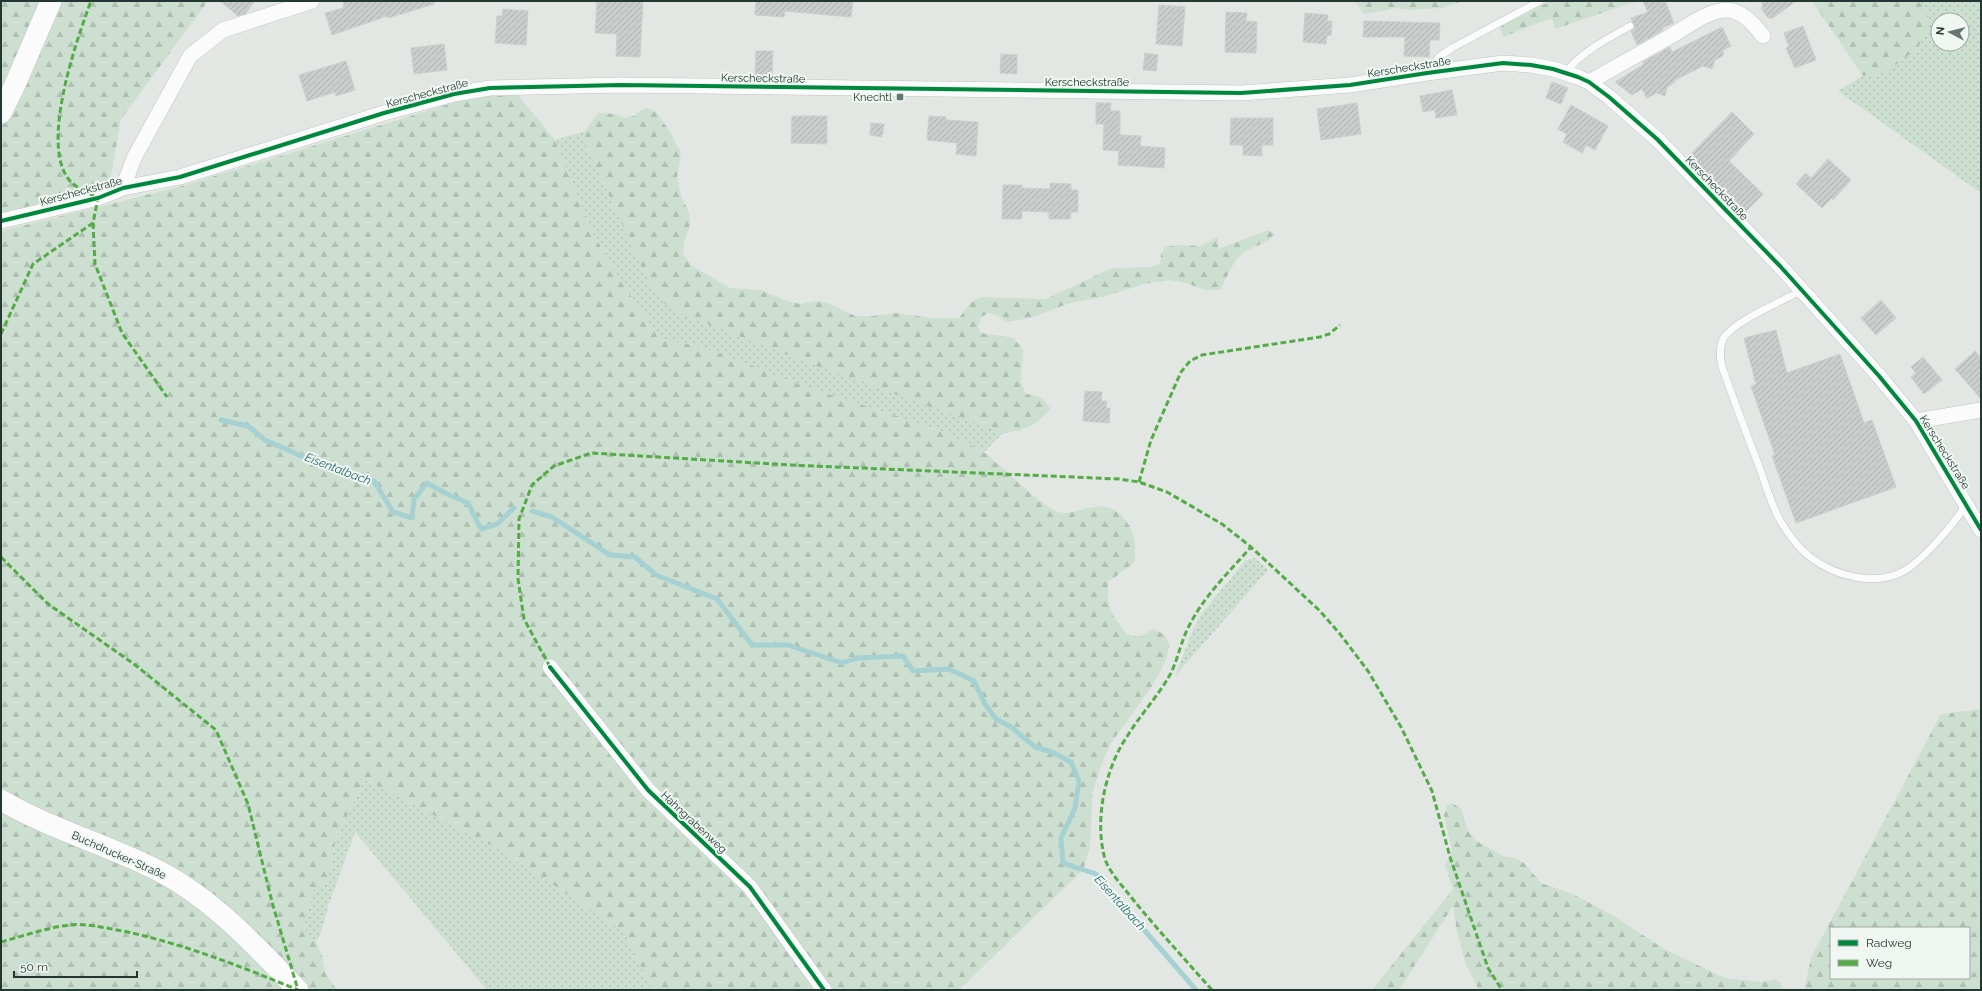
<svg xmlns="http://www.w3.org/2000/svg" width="1982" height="991" viewBox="0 0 1982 991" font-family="Raleway,sans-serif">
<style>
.green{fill:url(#green-dots);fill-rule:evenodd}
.forest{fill:url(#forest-firs);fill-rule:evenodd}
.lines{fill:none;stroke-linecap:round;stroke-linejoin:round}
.stream{stroke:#a6d1d2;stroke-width:5}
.building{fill:url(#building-hatch);stroke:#cbd0cd}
.lane-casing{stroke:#bfc4c1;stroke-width:8}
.street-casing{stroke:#bfc4c1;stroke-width:16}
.secondary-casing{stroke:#bec5c1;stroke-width:22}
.lane{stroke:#fbfbfb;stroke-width:7}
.street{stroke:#fbfbfb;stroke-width:15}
.secondary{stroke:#fbfbfb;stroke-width:21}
.quiet{stroke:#53ac45;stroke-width:3;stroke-dasharray:6 3;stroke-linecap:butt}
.cycleway-casing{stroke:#f0f6f2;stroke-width:6}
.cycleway{stroke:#00873e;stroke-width:4}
.poi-dot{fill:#65756f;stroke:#f0f6f2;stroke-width:1.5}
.labels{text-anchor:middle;stroke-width:4;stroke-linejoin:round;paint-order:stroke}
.street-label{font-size:11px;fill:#223830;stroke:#f0f6f2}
.poi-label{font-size:11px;fill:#223830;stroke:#f0f6f2;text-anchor:end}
.water-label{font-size:12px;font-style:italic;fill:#22696e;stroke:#f0f6f2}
</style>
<defs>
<pattern id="green-dots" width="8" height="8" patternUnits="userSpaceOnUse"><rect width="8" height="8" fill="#ccdfd0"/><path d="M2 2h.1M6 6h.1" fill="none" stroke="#afc0b3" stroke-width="1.8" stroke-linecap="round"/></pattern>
<pattern id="forest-firs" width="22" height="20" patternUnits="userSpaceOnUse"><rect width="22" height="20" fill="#ccdfd0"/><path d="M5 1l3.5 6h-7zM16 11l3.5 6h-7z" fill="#afc0b3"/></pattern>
<pattern id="building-hatch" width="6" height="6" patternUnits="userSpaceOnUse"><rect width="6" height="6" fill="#c9cecc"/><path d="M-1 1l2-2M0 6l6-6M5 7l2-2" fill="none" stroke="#acb2b0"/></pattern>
</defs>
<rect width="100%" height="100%" fill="#e2e7e4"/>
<path class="green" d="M1918 1H1981V193L1838 91 1863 76 1884 73 1928 11ZM1938 20H1962V44H1938Z
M585 131 586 145 645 275 661 299 1003 433 984 452 933 428 809 388 694 345 661 339 619 279 592 231 555 140Z
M1255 558 1268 570 1175 676 1193 630 1203 612 1246 560Z
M365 779 507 854 625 933 652 990H487L355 832 329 904 320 936 316 942 306 933 305 918 314 890 328 878 336 839Z"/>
<path class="forest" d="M1 1H208L121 119 109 186 1 219Z
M1355 1H1463L1441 8 1410 10 1395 8 1383 11 1364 14Z
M1550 1H1637L1555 29 1552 18 1503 37 1500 27Z
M1812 1H1918L1928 11 1929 27 1917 49 1884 73 1863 76Z
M518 95 555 140 592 231 619 279 661 339C713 345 761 371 810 388 868 408 929 422 983 452 989 455 994 461 999 465 1017 480 1035 500 1056 511 1074 520 1100 493 1122 516 1135 530 1137 545 1134 563L1108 582C1107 608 1111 614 1127 634L1139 637 1153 629 1164 634 1169 644 1167 658 1151 688 1111 743 1100 768 1092 795 1091 835 1089 851 1083 870 959 990H652L625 933 507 854 365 779 336 839 328 878 314 890 305 917 306 933 316 942 322 955 325 973 337 990H308L244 925 1 792V231L182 186 456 102 490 96Z
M648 108 656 112 669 130 681 153 677 177 681 196 689 212 690 225 684 242 683 254 692 266 730 288 761 290 784 300 800 304 815 301 828 303 855 316H873L896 313 932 318H959L971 302 981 297 1046 299 1112 268 1152 267 1160 263 1161 255 1165 247 1180 245 1201 246 1218 237V249L1269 230 1275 234C1266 245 1254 245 1243 253 1231 263 1228 277 1220 290H1205L1186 283 1170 280 1144 284 1103 297 1070 303 1030 318 1007 322 998 316 989 313 981 317 978 326 981 333 1013 338 1023 349 1021 382 1026 394C1037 396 1045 397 1050 409 1037 426 1024 430 1003 433L822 368 673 311 661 299 645 275 586 145 585 131 598 113 616 114 625 118 634 116 641 110Z
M1981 709V990H1804L1811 958 1941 714ZM1831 928H1969V978H1831Z
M1453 803 1462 810 1468 831 1477 841 1503 856 1515 858 1524 863 1541 883 1573 894 1614 916 1664 949 1725 978 1761 982 1775 979 1781 983 1783 990H1479L1466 965 1457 932 1453 906 1399 990H1372L1453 889 1445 866 1452 850 1444 815 1447 806Z
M1 807 137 867 191 898 289 990H1Z"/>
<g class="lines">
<path class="stream" d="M221 420 248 426 265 440 345 475 374 481 393 512 412 518 414 499 427 483 445 493 468 503 481 529 497 524 514 508
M532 511 552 517 610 555 635 557 656 575 717 599 752 645H788L842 663 857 658 903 656 913 671 949 669 974 681 985 704 996 719 1011 727 1035 747 1052 752 1071 762 1079 781 1075 808 1061 838 1063 863 1096 874 1196 990"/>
</g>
<path class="building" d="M220 1H255L245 14 238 16Z
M344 1H434V4L388 18 387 16 332 35 325 13 343 8Z
M597 1H643L640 57 616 56 617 34 595 33Z
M756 1H853L851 17 785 11 784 17 755 15Z
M1643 1H1665L1674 23 1662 28 1663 30 1637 45 1631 31 1635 29 1631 18 1648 12Z
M1761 1H1796L1773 18H1768L1761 8 1763 7Z
M1159 5 1185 7 1182 46 1156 44Z
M503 9 528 11 526 45 495 43 497 16H502Z
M1226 12 1247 13 1246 21 1257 22 1256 53 1225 52Z
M1305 13 1328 15 1327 21H1332L1331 36 1327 35 1326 44 1303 42Z
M1364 21 1440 23 1439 40H1430L1429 57 1404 56 1405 37H1363Z
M1803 26 1816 60 1795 68 1786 48 1789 47 1784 33Z
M1722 27 1731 46 1723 50V56L1715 60 1712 69 1703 66 1675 80V82L1667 87 1665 96 1657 93 1647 98 1642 89 1632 95 1615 82 1644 64 1643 62 1670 47 1672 52Z
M444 44 447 70 414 74 411 48Z
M756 51H773L772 77 755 76Z
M1145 53 1158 55 1156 71 1143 70Z
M1001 54 1017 55V74L1000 73Z
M346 61 355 90 336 96 335 92 307 101 299 75Z
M1552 82 1568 88 1561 104 1546 98Z
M1452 90 1457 115 1436 118 1435 110 1423 112 1420 96Z
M1096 103H1111L1110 111H1120V135L1141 136 1140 146 1165 148 1164 168 1118 165 1119 151 1103 150 1104 124H1096Z
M1357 103 1361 134 1321 140 1317 109Z
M1571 105 1608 126 1595 150 1586 145 1582 153 1563 142 1567 134 1558 129Z
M1732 112 1754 134 1729 161 1763 194 1746 211 1689 156Z
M792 116H827V144L791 143Z
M929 116 946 117V120L978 122 976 156 956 154 957 143 927 140Z
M1231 118H1273V145H1262V156L1243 155V145H1230Z
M871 123 884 124 882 137 870 135Z
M1828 159 1851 180 1833 200 1832 198 1822 208 1796 184 1806 173 1811 178Z
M1050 183 1071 184V190H1078V212H1071L1070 219H1049V212L1022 211V219H1002L1003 185H1022V188L1050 189Z
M1881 300 1896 318 1876 335 1861 318Z
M1776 330 1787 373 1840 354 1864 423 1872 420 1896 487 1796 523 1772 456 1775 455 1751 386 1756 384 1744 338Z
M1975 351 1981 358V399L1955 369Z
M1923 357 1942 380 1924 394 1911 377 1916 373 1911 367Z
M1085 391 1102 392 1101 401H1107L1106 408H1110L1109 423 1083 421Z"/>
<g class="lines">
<g class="lane-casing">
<path id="lane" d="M1428 72 1439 57 1452 48 1540 1
M1566 72C1582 51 1608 39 1630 26
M1801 291C1782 301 1734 321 1723 339 1719 348 1720 358 1722 367 1734 400 1746 433 1759 466 1766 485 1771 505 1781 522 1789 535 1798 548 1810 557 1835 576 1875 587 1904 571 1924 559 1953 525 1966 505"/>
</g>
<g class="street-casing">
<path id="street" d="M1589 82C1616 67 1644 51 1671 36 1687 27 1708 10 1727 10 1742 10 1754 25 1763 36
M123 188 134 158 190 56 223 30 312 1
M1 221 98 198 123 188 180 177 384 113 454 94 490 88 621 85 1241 93 1350 85 1427 73 1503 63 1531 65 1553 69 1578 77 1589 82 1609 97 1657 139 1780 266 1879 376 1916 421 1981 530
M1916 421 1981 410
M550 667 648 790 750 887 824 990"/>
</g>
<g class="secondary-casing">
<path id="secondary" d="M1 113 14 87 51 1
M1 800C50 829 106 844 157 870 212 898 255 945 298 990"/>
</g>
<use href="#lane" class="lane"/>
<use href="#street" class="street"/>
<use href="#secondary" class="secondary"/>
<path class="quiet" d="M93 223 95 264 122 333 167 397
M1 334 33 264 93 223 98 198C89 193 78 189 71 182 38 148 77 39 91 1
M1139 482 1151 440 1181 372 1190 361 1202 355 1320 337 1329 334 1340 325
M1 557 48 604 134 664 216 730 248 804 272 902 298 990
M550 667 524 619 518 579 519 519 532 485 554 466 591 453 790 465 1119 479 1139 482 1167 492 1222 524 1251 547 1320 611 1340 634 1368 671 1401 727 1432 791 1450 857 1488 968 1502 990
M1 942C23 936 46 928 69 925 86 923 105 928 123 931 184 944 240 966 298 990
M1212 990C1183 957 1154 926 1127 892 1119 882 1109 871 1105 859 1094 820 1105 768 1128 735 1141 714 1159 695 1171 673 1178 658 1181 642 1188 628 1203 597 1229 572 1251 547"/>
<g class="cycleway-casing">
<path id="cycleway" d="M1 221 98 198 123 188 180 177 384 113 454 94 490 88 621 85 1241 93 1350 85 1427 73 1503 63 1531 65 1553 69 1578 77 1589 82 1609 97 1657 139 1780 266 1879 376 1916 421 1981 530
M550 667 648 790 750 887 824 990"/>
</g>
<use href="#cycleway" class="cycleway"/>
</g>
<rect class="poi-dot" x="896" y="93" width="8" height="8" rx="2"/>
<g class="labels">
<g class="street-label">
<text transform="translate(1409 67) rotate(-9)" y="4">Kerscheckstraße</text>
<text transform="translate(763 78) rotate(1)" y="4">Kerscheckstraße</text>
<text x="1087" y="86">Kerscheckstraße</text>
<text transform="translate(427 93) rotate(-15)" y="4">Kerscheckstraße</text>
<text transform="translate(1717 188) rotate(46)" y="4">Kerscheckstraße</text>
<text transform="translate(81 191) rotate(-15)" y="4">Kerscheckstraße</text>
<text transform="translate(1945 452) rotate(58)" y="4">Kerscheckstraße</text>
<text transform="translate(694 822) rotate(43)" y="4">Hahngrabenweg</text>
<text transform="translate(119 855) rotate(24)" y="4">Buchdrucker-Straße</text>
</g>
<g class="poi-label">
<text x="892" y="101">Knechtl</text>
</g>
<g class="water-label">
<text transform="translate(338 469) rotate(21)" y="4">Eisentalbach</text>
<text transform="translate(1120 903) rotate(48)" y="4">Eisentalbach</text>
</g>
</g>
<rect width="1982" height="991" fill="none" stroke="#223830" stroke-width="4"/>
<rect x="1830" y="927" width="140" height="52" fill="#f0f6f2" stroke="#9eaaa4"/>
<rect x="1838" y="940" width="20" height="6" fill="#00873e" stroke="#9eaaa4"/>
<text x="1866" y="947" font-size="12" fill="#223830">Radweg</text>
<rect x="1838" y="960" width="20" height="6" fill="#53ac45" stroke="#9eaaa4"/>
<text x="1866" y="967" font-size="12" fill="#223830">Weg</text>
<g transform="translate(1950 32) rotate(277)"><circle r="19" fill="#f0f6f2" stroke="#9eaaa4"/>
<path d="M0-3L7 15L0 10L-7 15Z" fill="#65756f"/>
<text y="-6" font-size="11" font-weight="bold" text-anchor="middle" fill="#223830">N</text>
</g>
<path d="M14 971v6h123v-6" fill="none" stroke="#223830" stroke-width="2"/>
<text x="20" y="971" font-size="12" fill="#223830" stroke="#f0f6f2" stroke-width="3" paint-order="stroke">50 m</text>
</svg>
